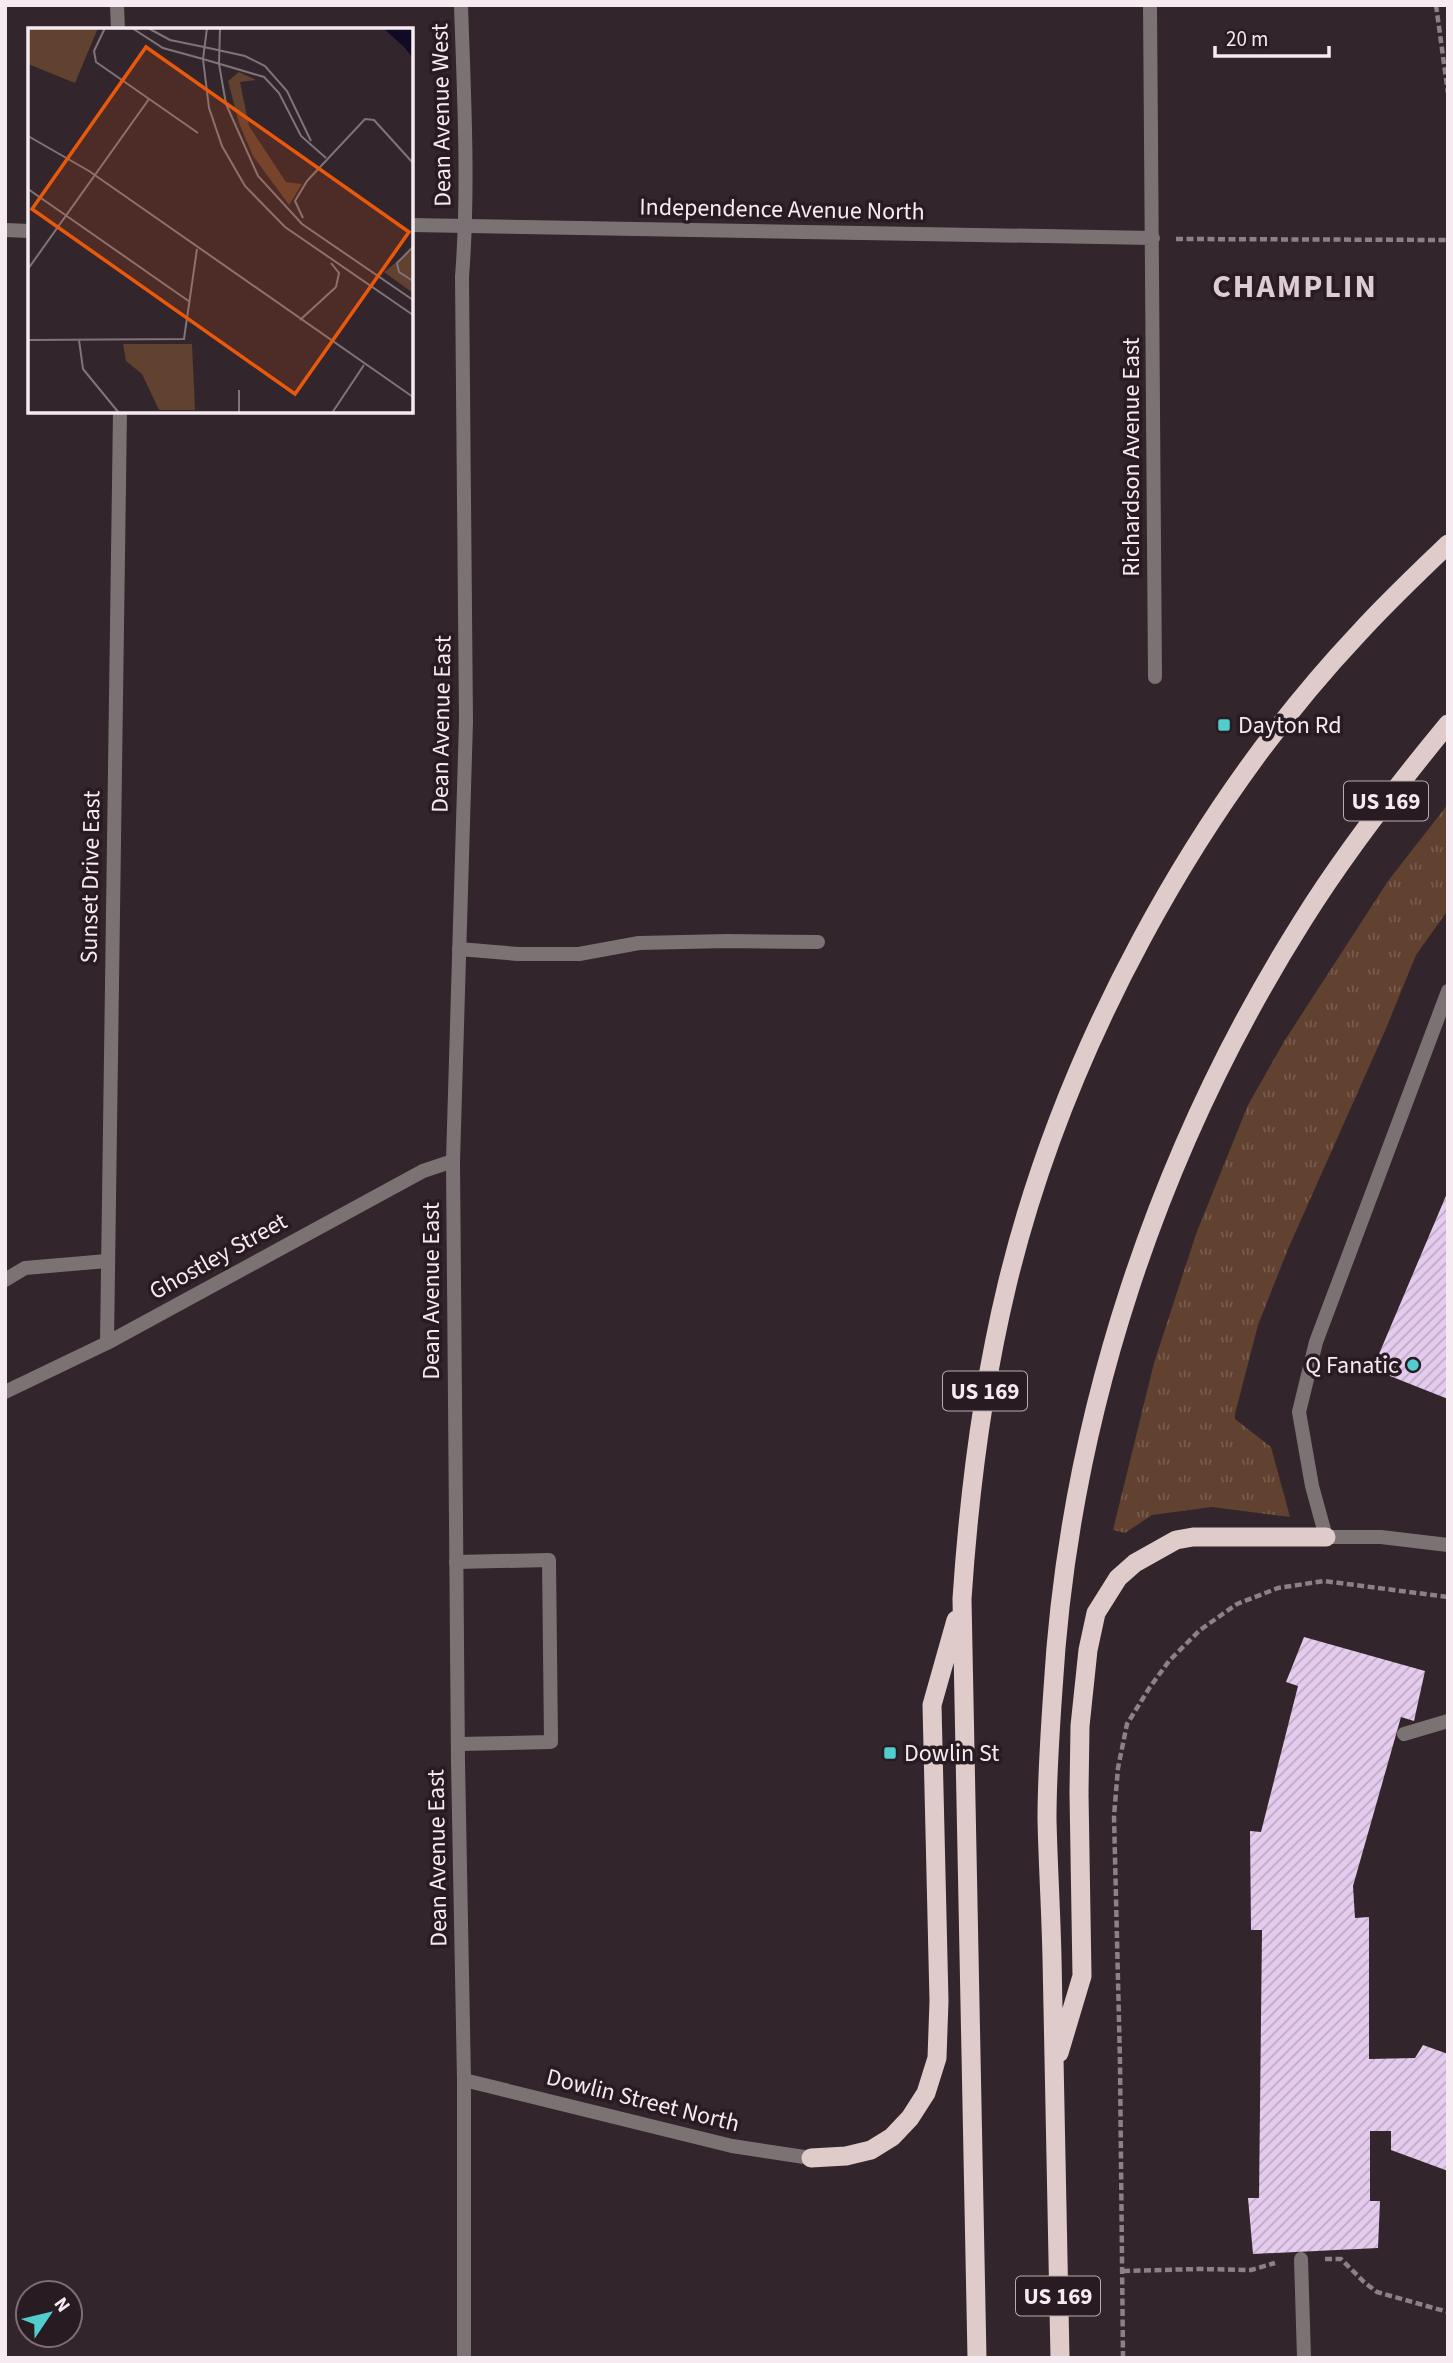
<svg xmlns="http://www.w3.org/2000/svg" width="1453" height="2363" viewBox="0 0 1453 2363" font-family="'Source Sans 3',sans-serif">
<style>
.grass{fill:url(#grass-tufts)}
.building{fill:url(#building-hatch)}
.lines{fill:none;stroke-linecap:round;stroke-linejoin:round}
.path{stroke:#8c8187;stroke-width:4.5;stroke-dasharray:7 3.5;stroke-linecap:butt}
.service{stroke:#7b7373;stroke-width:14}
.minor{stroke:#7b7373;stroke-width:14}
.tertiary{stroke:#7b7373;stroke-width:14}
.trunk{stroke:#decbca;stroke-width:19}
.poi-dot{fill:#52cdce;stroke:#281b22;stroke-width:2.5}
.labels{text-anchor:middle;stroke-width:7;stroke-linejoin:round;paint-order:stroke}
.shield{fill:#281b22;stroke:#b8adb2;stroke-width:2}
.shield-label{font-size:23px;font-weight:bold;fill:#f5ebf0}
.street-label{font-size:24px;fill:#f5ebf0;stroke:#281b22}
.poi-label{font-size:24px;fill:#f5ebf0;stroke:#281b22;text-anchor:start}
.district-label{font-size:32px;font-weight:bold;letter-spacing:2px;fill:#deccd5;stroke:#281b22}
.inset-road{fill:none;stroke:#80747a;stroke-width:2}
.view{fill:#e8590c;fill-opacity:0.15;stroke:#e8590c;stroke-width:3.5}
.inset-edge{fill:none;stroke:#f5ebf0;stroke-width:3.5}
</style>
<defs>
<pattern id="grass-tufts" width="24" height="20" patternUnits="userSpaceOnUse" patternTransform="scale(1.75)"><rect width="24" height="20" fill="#614130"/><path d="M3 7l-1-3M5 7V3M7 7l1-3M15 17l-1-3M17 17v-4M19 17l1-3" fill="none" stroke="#785d4e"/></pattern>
<pattern id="building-hatch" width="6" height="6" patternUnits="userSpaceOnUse" patternTransform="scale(1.75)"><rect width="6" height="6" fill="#e5cbee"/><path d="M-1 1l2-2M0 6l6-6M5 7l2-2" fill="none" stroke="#beaac4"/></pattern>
</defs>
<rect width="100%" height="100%" fill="#32252c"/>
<path class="grass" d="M1448 804V910L1416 955 1385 1031 1288 1249 1258 1325 1235 1414V1419L1271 1447 1290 1517 1212 1507 1152 1515 1125 1533 1113 1530 1154 1363 1196 1234 1248 1105 1285 1040 1388 881Z"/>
<path class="building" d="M1448 1191V1399L1390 1376 1379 1354Z
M1304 1637 1425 1671 1414 1721 1401 1717 1353 1886 1355 1918 1369 1917V2059L1415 2058 1423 2045 1448 2054V2171L1391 2150V2131H1370V2201H1380L1378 2248 1253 2254 1248 2198H1259L1262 1930H1251L1250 1831 1261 1832 1298 1686 1286 1682Z"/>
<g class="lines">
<path class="path" d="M1436 5 1448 93
M1176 239 1448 240
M1325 2259H1341L1364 2282 1377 2292 1448 2312
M1123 2271 1198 2269 1251 2270 1275 2263
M1123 2358 1120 2062 1114 1816 1118 1768 1127 1724 1150 1687 1169 1661 1200 1630 1237 1604 1278 1588 1324 1581 1448 1597"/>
<path class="service" d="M459 949 518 954H579L639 943 727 941 818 942
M5 1280 25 1268 107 1261
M1326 1537 1312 1486 1299 1412 1316 1342 1448 991
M456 1562 549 1560 551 1742 458 1744
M1404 1734 1448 1721
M1301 2259 1304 2358"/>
<path class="minor" d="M117 5 118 30
M1150 5 1155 677
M411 225 1153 238
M5 230 30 231
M107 1343 120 411
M5 1392 107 1343 423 1171 453 1161
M464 2080 732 2146 811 2158"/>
<path class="tertiary" d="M461 5C464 96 469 186 462 277L466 721 453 1161 458 1762 464 2080V2358
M1326 1537H1381L1448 1545"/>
<path class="trunk" d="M1059 2053 1082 1976 1079 1793 1080 1726 1088 1650 1096 1613 1118 1578 1135 1563 1176 1540 1193 1537H1326
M811 2158 846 2156 871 2150 892 2137 910 2118 926 2093 937 2058 939 2001 932 1705 956 1620
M977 2358 962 1599C969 1493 982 1389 1007 1285 1063 1053 1195 807 1359 633 1387 602 1418 573 1448 544
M1060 2358C1057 2224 1054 2091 1052 1958 1051 1912 1048 1865 1047 1819 1047 1776 1050 1732 1053 1689 1069 1417 1158 1150 1303 920 1346 851 1396 787 1448 724"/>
</g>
<g class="poi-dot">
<rect x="1217" y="718" width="14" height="14" rx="3.5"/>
<circle cx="1413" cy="1365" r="7"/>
<rect x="883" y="1746" width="14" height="14" rx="3.5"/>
</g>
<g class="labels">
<g class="shield">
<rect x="1344" y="781.5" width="84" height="39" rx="5"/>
<rect x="943" y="1371.5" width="84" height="39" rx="5"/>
<rect x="1016" y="2276.5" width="84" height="39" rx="5"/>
</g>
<g class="shield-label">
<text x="1386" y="809">US 169</text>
<text x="985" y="1399">US 169</text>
<text x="1058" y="2304">US 169</text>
</g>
<g class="street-label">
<text transform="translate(441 115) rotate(-91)" y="8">Dean Avenue West</text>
<text transform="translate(782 209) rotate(1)" y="8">Independence Avenue North</text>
<text transform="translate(1131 457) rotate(-90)" y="8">Richardson Avenue East</text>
<text transform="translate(441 724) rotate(-89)" y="8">Dean Avenue East</text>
<text transform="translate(90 877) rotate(-89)" y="8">Sunset Drive East</text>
<text transform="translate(218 1256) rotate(-29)" y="8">Ghostley Street</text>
<text transform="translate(431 1291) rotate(-90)" y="8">Dean Avenue East</text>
<text transform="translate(437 1858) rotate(-91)" y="8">Dean Avenue East</text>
<text transform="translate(643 2100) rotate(14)" y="8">Dowlin Street North</text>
</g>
<g class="poi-label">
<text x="1238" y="733">Dayton Rd</text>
<text x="1399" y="1373" text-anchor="end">Q Fanatic</text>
<text x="904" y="1761">Dowlin St</text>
</g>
<g class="district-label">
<text x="1295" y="297">CHAMPLIN</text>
</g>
</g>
<g transform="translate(28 28)">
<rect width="385" height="385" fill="#32252c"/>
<path d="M211 44 228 52 212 54 221 98 258 154 274 156 261 177 225 128 211 95 200 53Z" fill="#614130"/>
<path d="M0 0H70L47 55 0 36ZM385 221V265L356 244ZM95 316H164L167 382H131L114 346 98 333Z" fill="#614130"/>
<path d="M355 0H385V30L376 19Z" fill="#0f0a26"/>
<path class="inset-road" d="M77 0 66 23 68 34 170 105M104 0 135 20 175 31M120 0 142 12 176 19M179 0 175 31 181 80 194 118 217 158 257 199 385 287M192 0 191 36 198 76 230 148 274 196 385 272M176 19 217 28 237 38 259 63 283 113M175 31 236 49 251 65 273 108 298 130M0 108 61 143 385 369M279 153 337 91 346 92 385 135M0 161 162 274M275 190 267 173 279 153M385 219 369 235 371 244 385 253M303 235 311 245 308 259M0 241 121 71M272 292 308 259M0 312 156 311 169 221M51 312 55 341 91 385M211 362V385M304 385 336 337"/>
<path class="view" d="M118 19 381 204 267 366 4 181Z"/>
<rect width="385" height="385" class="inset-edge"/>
</g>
<rect width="1453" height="2363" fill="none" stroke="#f5ebf0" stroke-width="14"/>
<g transform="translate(49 2314) rotate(55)"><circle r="33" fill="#281b22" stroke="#7a6e74" stroke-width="2"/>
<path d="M0-5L12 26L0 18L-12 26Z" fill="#52cdce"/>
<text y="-10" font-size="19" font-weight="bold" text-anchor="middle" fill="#f5ebf0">N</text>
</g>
<path d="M1215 46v10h114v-10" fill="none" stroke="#f5ebf0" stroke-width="3.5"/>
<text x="1226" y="46" font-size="21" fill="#f5ebf0" stroke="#281b22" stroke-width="5" paint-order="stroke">20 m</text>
</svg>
